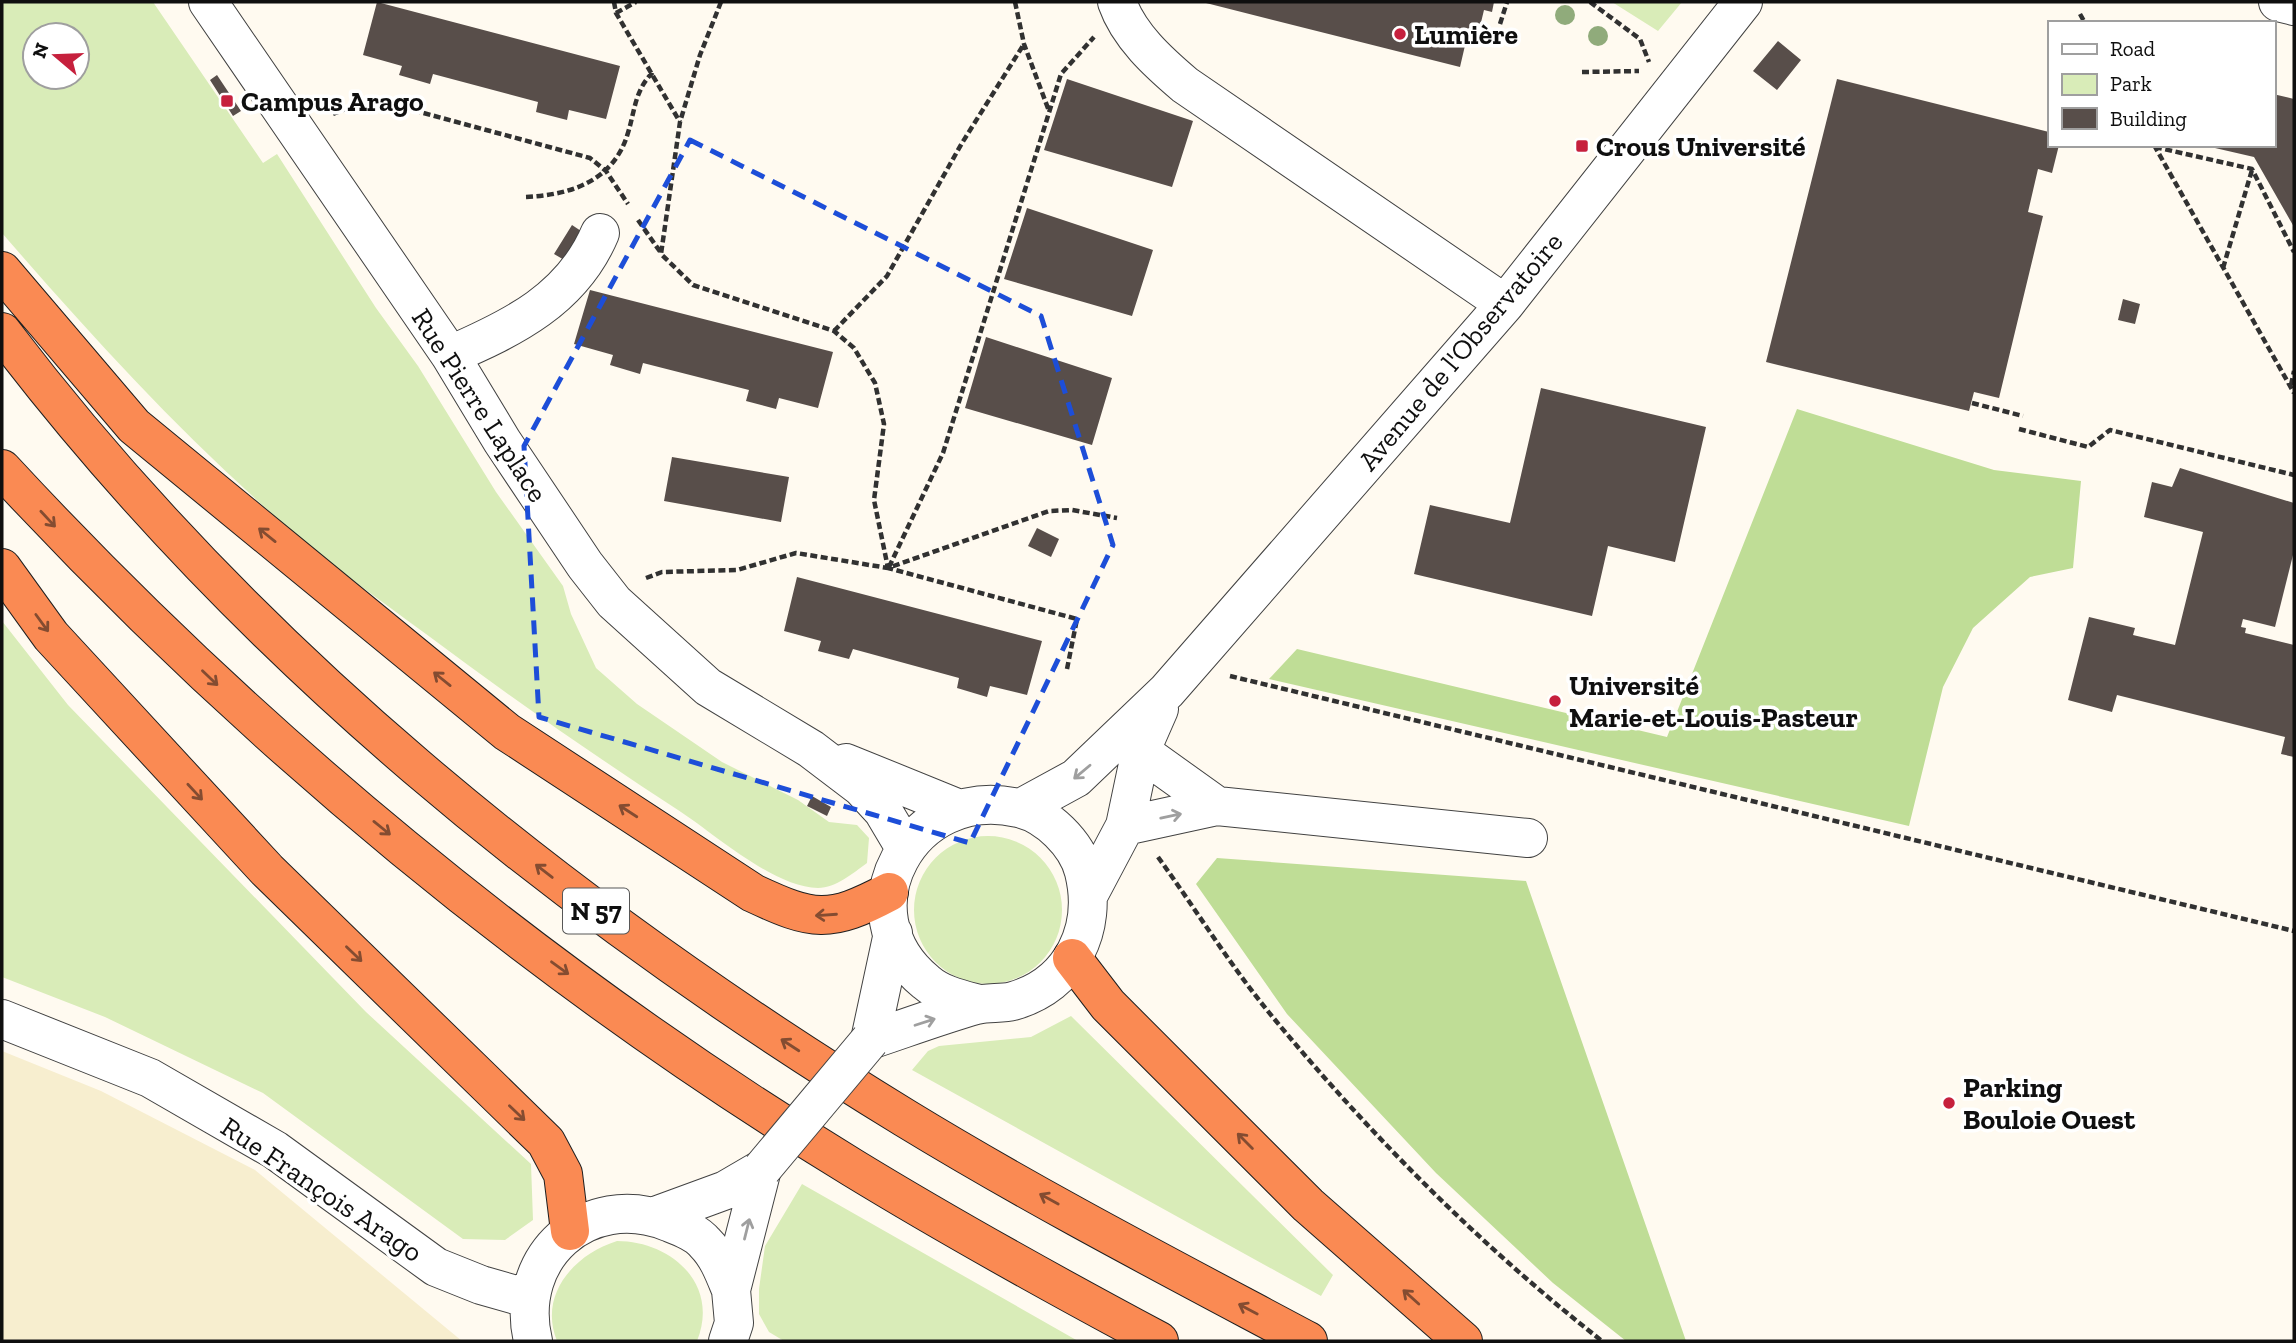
<svg xmlns="http://www.w3.org/2000/svg" width="2296" height="1343" viewBox="0 0 2296 1343" font-family="'Zilla Slab',serif">
<style>
.farmland{fill:#f7eecf}
.green{fill:#d9ecb8;fill-rule:evenodd}
.forest{fill:#bfdd96}
.building{fill:#584e4a}
.lines{fill:none;stroke-linecap:round;stroke-linejoin:round}
.minor-casing{stroke:#424242;stroke-width:40}
.highway-casing{stroke:#202020;stroke-width:40}
.path{stroke:#313131;stroke-width:4.5;stroke-dasharray:7 3.5;stroke-linecap:butt}
.minor{stroke:#fff;stroke-width:38}
.highway{stroke:#fa8a53;stroke-width:38}
.minor-bridge-casing{stroke:#424242;stroke-width:40;stroke-linecap:butt}
.minor-bridge{stroke:#fff;stroke-width:38}
.tree{fill:#90ab7b}
.oneway{stroke:#844c31}
.oneway2{stroke:#9f9f9f}
.marked{fill:none;stroke:#1d4ed8;stroke-width:5;stroke-dasharray:14 9;stroke-linejoin:round}
.poi-dot{fill:#c6203d;stroke:#fff;stroke-width:2.5}
.labels{text-anchor:middle;stroke-width:7;stroke-linejoin:round;paint-order:stroke}
.shield{fill:#fff;stroke:#575757;stroke-width:2}
.shield-label{font-size:26px;font-weight:bold;fill:#0f0f0f}
.poi-label{font-size:28px;font-weight:bold;fill:#0f0f0f;stroke:#fff;text-anchor:start}
.street-label{font-size:28px;fill:#0f0f0f;stroke:#fff}
</style>
<rect width="100%" height="100%" fill="#fffaf0"/>
<path class="farmland" d="M2 1051 101 1091 255 1170 462 1341H2Z"/>
<path class="green" d="M2 2H153L263 163 277 154 376 308 418 366 496 492 563 586 571 614 596 668 637 704 722 762 798 800 829 822 857 825 869 838 867 863C853 873 836 888 818 888 773 887 715 834 678 810 592 754 509 696 426 634 381 601 336 569 293 532 187 441 93 338 2 233ZM35 35H77V77H35Z
M1612 2H1682L1658 31Z
M2 621 68 705 366 1012 531 1164 533 1220 505 1240 463 1239 263 1093 105 1017 2 977Z
M914 910a74 74 0 1 1 148 0a74 74 0 1 1-148 0Z
M1071 1016 1333 1275 1321 1296 912 1070 928 1051 939 1046 1031 1037Z
M802 1184 1078 1341H784L769 1332 759 1314V1289L765 1246Z
M617 1241C671 1241 720 1284 697 1341H557C538 1294 575 1254 617 1241Z"/>
<path class="forest" d="M1797 409 1994 470 2081 481 2073 568 2030 577 1973 628 1943 687 1909 826 1269 679 1297 649 1667 737Z
M1217 858 1526 881 1686 1341H1626L1553 1283 1436 1173 1287 1014 1196 884Z"/>
<path class="building" d="M377 2 620 66 606 119 569 110 567 120 536 112 538 102 433 74 430 84 399 75 402 66 363 55Z
M1494 2 1492 12 1484 10 1477 39 1467 37 1460 67 1206 3Z
M1778 41 1801 60 1777 90 1753 71Z
M217 75 241 111 233 116 210 80Z
M1067 79 1193 121 1172 187 1044 150Z
M1837 79 2049 132V145H2059L2052 173 2038 169 2028 212 2043 216 1999 398 1974 392 1969 411 1766 362Z
M2273 94 2294 99V227L2254 157 2215 148 2216 145H2273Z
M1027 208 1153 250 1132 316 1004 279Z
M572 225 584 233 566 261 554 254Z
M590 290 833 352 818 408 779 398 776 409 746 401 749 390 643 363 640 374 610 365 613 355 574 344Z
M2123 299 2140 304 2135 324 2118 320Z
M986 337 1112 378 1092 445 965 408Z
M1541 388 1706 427 1675 562 1608 546 1592 616 1414 574 1430 505 1510 523Z
M672 457 789 477 781 522 664 501Z
M2180 468 2294 503V551L2275 627 2243 619 2241 627 2246 628 2245 633 2294 645V757L2281 754 2285 737 2117 695 2112 712 2068 700 2089 617 2135 628 2133 635 2175 645 2203 532 2144 517 2152 482 2172 487Z
M1037 528 1059 539 1051 557 1028 546Z
M797 577 1042 641 1027 695 990 686 987 697 957 688 959 678 853 649 849 659 818 651 821 641 784 631Z
M812 796 831 807 827 816 807 806Z"/>
<g class="lines">
<g class="minor-casing">
<path id="minor" d="M208 2 450 355 502 441 585 565 614 602 708 687 811 749 861 787 883 811 905 848
M1117 2C1129 36 1158 62 1185 85L1505 304
M2278 2 2294 6
M450 355C513 328 572 299 600 233
M1122 738 1217 806
M846 763 957 808
M1021 808 1076 778 1167 691 1505 304 1743 2
M1125 826 1217 806 1528 838
M1089 894 1125 826 1141 750 1159 709
M2 1019 150 1078 275 1150 436 1267 481 1285 530 1299
M870 1040C906 1028 941 1015 976 1005 988 1002 1002 1004 1013 1001 1072 984 1098 929 1084 872 1077 844 1047 814 1018 808 911 783 840 912 926 982 941 995 960 999 979 1004
M870 1040 893 933
M655 1216 726 1190 762 1169
M533 1341C513 1257 587 1190 668 1222 681 1227 696 1232 705 1243 718 1256 724 1273 731 1290
M728 1341 734 1323 731 1290 762 1169"/>
</g>
<g class="highway-casing">
<path id="highway" d="M2 271 134 426 507 732 753 893C813 921 829 924 889 892
M2 332C247 654 562 908 905 1118 1036 1198 1173 1269 1308 1341
M2 469C251 738 540 977 853 1168 953 1229 1056 1286 1159 1341
M2 568 51 636 267 870 546 1142 563 1174 570 1231
M1072 958 1108 1005 1308 1205 1463 1341"/>
</g>
<path class="path" d="M614 2 616 13 680 122
M721 2 700 55 680 122 661 254 693 285 834 331 854 348 875 383 884 424 874 500 888 568
M1015 2 1024 44 1049 111
M1590 2 1640 39 1649 62
M616 13 636 2
M2080 14 2085 23
M1500 24 1507 2
M1582 72 1639 71
M333 114 363 102 379 101 590 158 606 171 628 204
M2154 145 2294 393
M2155 147 2252 169 2294 252
M526 197C569 195 612 182 627 136 635 112 634 91 653 72
M638 220 661 253
M2223 268 2252 170
M834 331 887 276 962 143 1024 44
M2291 385 2294 371
M1972 403 2023 416
M2019 429 2088 447 2110 430 2294 475
M889 567 943 453 1061 74 1094 37
M646 578 662 572 737 570 796 553 888 568
M1067 669 1077 619 888 568 1049 511 1072 510 1117 518
M1230 676 2294 931
M1158 857C1197 911 1233 970 1276 1021 1374 1139 1481 1246 1602 1341"/>
<use href="#minor" class="minor"/>
<use href="#highway" class="highway"/>
<g class="minor-bridge-casing">
<path id="minor-bridge" d="M762 1169 870 1040"/>
</g>
<use href="#minor-bridge" class="minor-bridge"/>
</g>
<g class="tree">
<circle cx="1565" cy="15" r="10"/>
<circle cx="1598" cy="36" r="10"/>
</g>
<defs><path id="oneway-shaft" d="M-6 0H5M1.5-3L5.5 0L1.5 3" fill="none" stroke-width="1.6" stroke-linecap="round" stroke-linejoin="round" transform="scale(1.75)"/></defs>
<g class="oneway">
<use href="#oneway-shaft" transform="translate(48 519) rotate(47)"/>
<use href="#oneway-shaft" transform="translate(267 535) rotate(-141)"/>
<use href="#oneway-shaft" transform="translate(42 623) rotate(54)"/>
<use href="#oneway-shaft" transform="translate(210 678) rotate(44)"/>
<use href="#oneway-shaft" transform="translate(442 679) rotate(-141)"/>
<use href="#oneway-shaft" transform="translate(195 792) rotate(47)"/>
<use href="#oneway-shaft" transform="translate(628 811) rotate(-147)"/>
<use href="#oneway-shaft" transform="translate(382 828) rotate(39)"/>
<use href="#oneway-shaft" transform="translate(544 871) rotate(-142)"/>
<use href="#oneway-shaft" transform="translate(826 915) rotate(176)"/>
<use href="#oneway-shaft" transform="translate(354 954) rotate(44)"/>
<use href="#oneway-shaft" transform="translate(560 968) rotate(36)"/>
<use href="#oneway-shaft" transform="translate(790 1045) rotate(-147)"/>
<use href="#oneway-shaft" transform="translate(517 1113) rotate(44)"/>
<use href="#oneway-shaft" transform="translate(1245 1141) rotate(-135)"/>
<use href="#oneway-shaft" transform="translate(1049 1199) rotate(-151)"/>
<use href="#oneway-shaft" transform="translate(1411 1297) rotate(-138)"/>
<use href="#oneway-shaft" transform="translate(1248 1309) rotate(-152)"/>
</g>
<g class="oneway2">
<use href="#oneway-shaft" transform="translate(1082 772) rotate(140)"/>
<use href="#oneway-shaft" transform="translate(1171 816) rotate(-12)"/>
<use href="#oneway-shaft" transform="translate(925 1022) rotate(-18)"/>
<use href="#oneway-shaft" transform="translate(747 1229) rotate(-76)"/>
</g>
<path class="marked" d="M690 140 1041 316 1113 545 970 843 539 717 524 446Z"/>
<g class="poi-dot">
<circle cx="1400" cy="34" r="7"/>
<rect x="220" y="94" width="14" height="14" rx="3.5"/>
<rect x="1575" y="139" width="14" height="14" rx="3.5"/>
<circle cx="1555" cy="701" r="7"/>
<circle cx="1949" cy="1103" r="7"/>
</g>
<g class="labels">
<rect class="shield" x="563" y="888.5" width="66" height="45" rx="5"/>
<g class="shield-label">
<text x="596" y="920">N 57</text>
</g>
<g class="poi-label">
<text x="1414" y="44">Lumière</text>
<text x="241" y="111">Campus Arago</text>
<text x="1596" y="156">Crous Université</text>
<text x="1569" y="695">Université<tspan x="1569" dy="32">Marie-et-Louis-Pasteur</tspan></text>
<text x="1963" y="1097">Parking<tspan x="1963" dy="32">Bouloie Ouest</tspan></text>
</g>
<g class="street-label">
<text transform="translate(1460 351) rotate(-50)" y="10">Avenue de l'Observatoire</text>
<text transform="translate(480 405) rotate(57)" y="10">Rue Pierre Laplace</text>
<text transform="translate(322 1189) rotate(34)" y="10">Rue François Arago</text>
</g>
</g>
<rect width="2296" height="1343" fill="none" stroke="#0f0f0f" stroke-width="7"/>
<rect x="2048" y="21" width="228" height="126" fill="#ffffff" stroke="#9f9f9f" stroke-width="2"/>
<rect x="2062" y="44" width="35" height="10" fill="#ffffff" stroke="#9f9f9f" stroke-width="2"/>
<text x="2110" y="56" font-size="21" fill="#0f0f0f">Road</text>
<rect x="2062" y="74" width="35" height="21" fill="#d9ecb8" stroke="#9f9f9f" stroke-width="2"/>
<text x="2110" y="91" font-size="21" fill="#0f0f0f">Park</text>
<rect x="2062" y="108" width="35" height="21" fill="#584e4a" stroke="#9f9f9f" stroke-width="2"/>
<text x="2110" y="126" font-size="21" fill="#0f0f0f">Building</text>
<g transform="translate(56 56) rotate(289)"><circle r="33" fill="#ffffff" stroke="#9f9f9f" stroke-width="2"/>
<path d="M0-5L12 26L0 18L-12 26Z" fill="#c6203d"/>
<text y="-10" font-size="19" font-weight="bold" text-anchor="middle" fill="#0f0f0f">N</text>
</g>
</svg>
